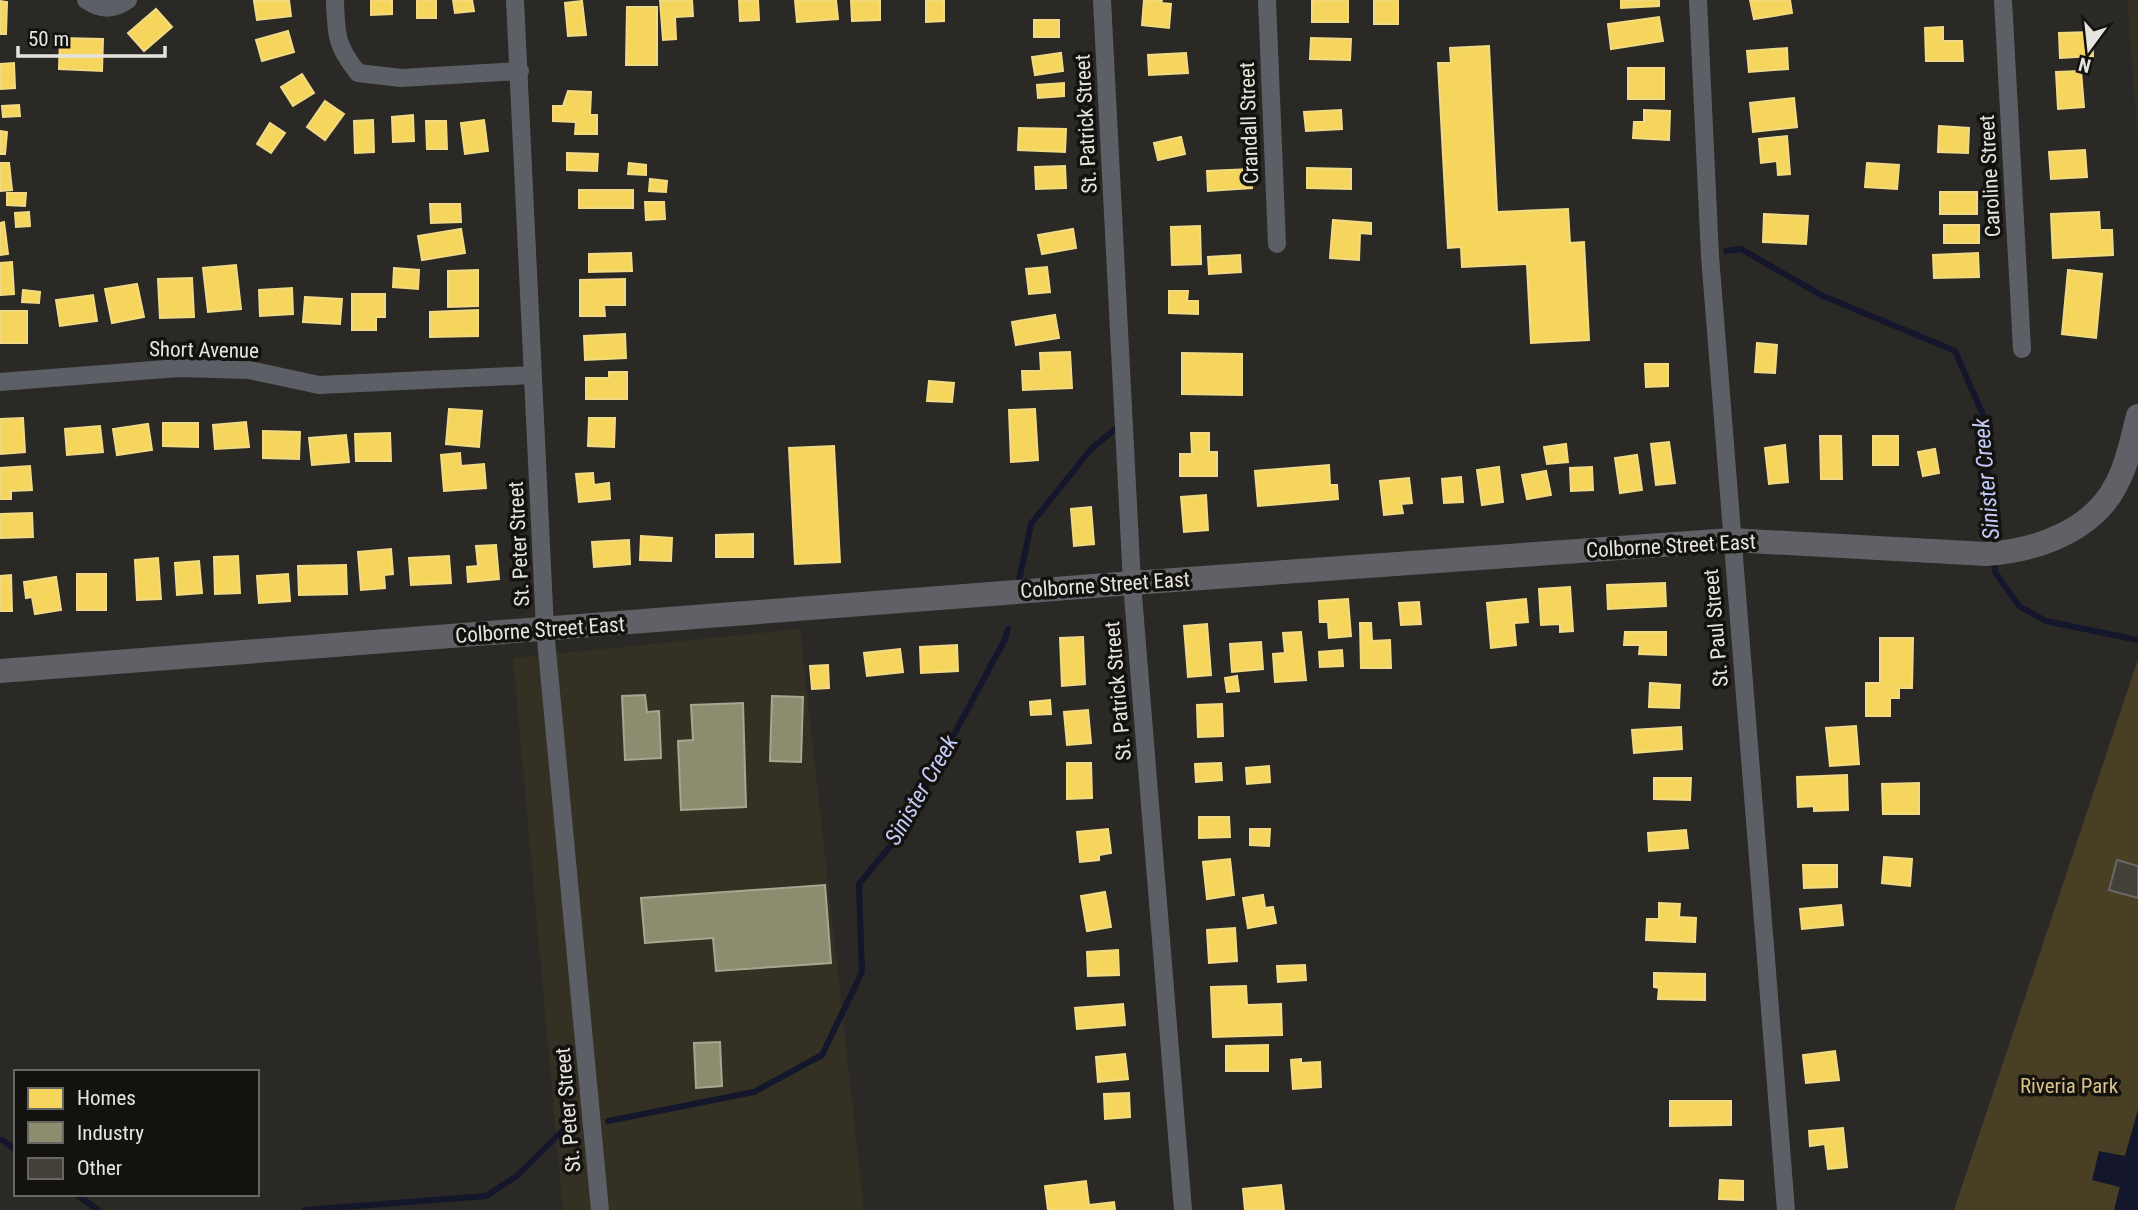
<svg xmlns="http://www.w3.org/2000/svg" width="2138" height="1210" viewBox="0 0 2138 1210" font-family="'Roboto Condensed',sans-serif">
<style>
.built{fill:#353024}
.green{fill:#493f25}
.water{fill:#14162b}
.homes{fill:#f6d55c;stroke:#f1da83;stroke-width:2}
.industry{fill:#8c8c6e;stroke:#a7a690;stroke-width:2}
.lines{fill:none;stroke-linecap:round;stroke-linejoin:round}
.stream{stroke:#14162b;stroke-width:6}
.building{fill:#434038;stroke:#696864;stroke-width:2}
.street{stroke:#5d5f66;stroke-width:18}
.secondary{stroke:#606067;stroke-width:24}
.labels{text-anchor:middle;stroke-width:7;stroke-linejoin:round;paint-order:stroke}
.street-label{font-size:21px;fill:#e6e4df;stroke:#14120f}
.park-label{font-size:21px;fill:#dac18a;stroke:#14120f}
.water-label{font-size:23px;font-style:italic;fill:#c3caf6;stroke:#14120f}
</style>
<rect width="100%" height="100%" fill="#2a2925"/>
<path class="built" d="M2127 0H2138V139Z
M800 629 864 1210H563L513 658Z"/>
<path class="green" d="M2138 659V1110L2125 1156 2092 1180 2120 1187 2114 1210H1954Z"/>
<path class="water" d="M2138 1110V1210H2114L2120 1187 2092 1180 2099 1151 2125 1156Z"/>
<path class="homes" d="M289 0 291 16 257 20 254 1Z
M371 0H392V14L371 15Z
M417 0H436V18H417Z
M453 0H472L474 11 455 13Z
M660 0H692L693 16 675 17 676 39 663 40Z
M739 0H758L759 20 740 21Z
M795 0H836L838 19 797 22Z
M851 0H880V20L852 21Z
M926 0H944V21L926 22Z
M1144 0H1162L1161 3 1171 4 1169 28 1142 25Z
M1312 0H1348V22H1312Z
M1374 0H1398V24H1374Z
M1621 0H1659V6L1621 8Z
M1750 0H1790L1792 13 1754 19Z
M0 1 7 2 6 34H0Z
M582 1 586 35 568 36 565 3Z
M627 7H657V65H626Z
M156 9 172 27 144 51 128 33Z
M1659 17 1663 41 1611 49 1608 24Z
M1034 20H1059V37H1034Z
M1943 27V41H1962L1963 61H1926L1925 28Z
M288 31 294 52 262 61 256 40Z
M2092 32 2093 56 2060 58 2059 33Z
M60 38 103 39 102 71 59 69Z
M1311 38 1351 39 1350 60 1310 59Z
M1489 46 1497 212 1568 209 1570 243 1584 242 1589 340 1531 343 1527 264 1462 267 1461 247 1448 248 1438 63H1451L1450 48Z
M1787 48 1788 69 1749 72 1747 51Z
M1061 53 1063 71 1035 75 1032 57Z
M1186 53 1188 73 1149 75 1148 55Z
M14 63 15 88 0 89V64Z
M1628 68H1664V99H1628Z
M2081 71 2084 107 2058 109 2056 72Z
M302 74 314 93 293 106 281 87Z
M1064 83V96L1038 98 1037 85Z
M568 91 591 92 590 115H597V134H575L576 122 553 121V106H563Z
M1794 98 1797 127 1753 132 1750 103Z
M325 101 344 114 325 140 307 127Z
M19 105 20 116 3 117 2 106Z
M1341 110 1342 129 1306 131 1304 112Z
M1644 110 1670 111 1669 140 1633 138 1634 122H1644Z
M413 115 414 141 393 142 392 117Z
M373 120 374 152 355 153 354 121Z
M484 120 488 151 465 154 461 123Z
M426 121H446L447 149H427Z
M270 123 285 133 271 153 257 144Z
M1939 126 1969 128 1968 153 1938 152Z
M1019 128 1066 129 1065 152 1018 150Z
M0 131 7 132 5 154H0Z
M1787 136 1790 174 1778 175 1777 161 1761 163 1759 139Z
M1181 137 1185 154 1158 160 1154 143Z
M2085 150 2087 177 2051 179 2049 152Z
M567 153 598 154 597 171 567 170Z
M0 163H9L12 190 0 191Z
M629 163 646 165V175L628 174Z
M1867 163 1899 165 1897 189 1865 187Z
M1065 166 1066 188 1036 189 1035 167Z
M1307 168 1351 169V189L1307 188Z
M1251 169 1252 188 1208 191 1207 171Z
M650 179 667 181 666 192 649 191Z
M579 190H633V208H579Z
M1940 192H1977V214H1940Z
M7 193H26L25 206 7 205Z
M645 202H664L665 219 646 220Z
M430 204H460L461 222 431 223Z
M29 212 30 226 16 227 15 213Z
M2099 212 2100 230H2112L2113 255 2053 258 2051 214Z
M1764 214 1808 216 1806 244 1763 242Z
M1333 220 1371 223V234L1360 233 1359 260 1330 258Z
M4 222 8 254 0 255V223Z
M1944 225H1979V243H1944Z
M1200 226 1201 264 1172 265 1171 227Z
M461 229 465 253 422 260 418 236Z
M1073 229 1076 248 1042 254 1038 235Z
M631 253 632 271 589 272V254Z
M1978 253 1979 277 1934 278 1933 255Z
M1240 255 1241 272 1209 274 1208 257Z
M12 262 14 294 0 295V263Z
M236 265 241 309 208 312 203 268Z
M1047 267 1050 292 1029 294 1026 269Z
M394 268 419 270 418 289 393 287Z
M478 270V306L448 307V271Z
M2068 270 2102 274 2096 338 2062 334Z
M192 278 194 317 160 318 158 279Z
M625 279V305H604L605 316H580V280Z
M137 284 144 317 112 323 105 289Z
M292 288 293 314 260 316 259 290Z
M23 290 40 292 39 303 22 302Z
M1169 291H1188L1187 301H1198V314L1169 313Z
M352 294H385V317H376V330H352Z
M93 295 97 321 60 326 56 300Z
M305 297 342 299 340 324 303 322Z
M478 310V336L430 337V312Z
M0 311H27V343H0Z
M1055 315 1059 338 1016 345 1012 322Z
M625 334 626 358 585 360 584 336Z
M1757 343 1777 345 1775 373 1755 372Z
M1070 352 1072 388 1023 390 1022 371H1041L1040 353Z
M1182 353 1242 354V395L1182 394Z
M1645 364H1668V386L1646 387Z
M609 372H627V399H586V378H609Z
M929 381 954 383 952 402 927 401Z
M449 409 482 411 479 447 446 444Z
M1035 409 1038 460 1011 462 1009 410Z
M23 418 25 452 0 454V419Z
M589 418H615L614 447 588 446Z
M246 422 249 447 215 449 213 425Z
M163 423H198V447L163 446Z
M148 424 152 450 117 455 113 429Z
M100 426 103 452 67 455 65 429Z
M263 431 300 432 299 459 263 458Z
M390 433 391 461H356L355 434Z
M1191 433H1209V452H1217V476H1180V454H1192Z
M346 435 349 462 312 465 309 438Z
M1820 436H1841L1842 479H1821Z
M1873 436H1898V465H1873Z
M1669 442 1675 483 1656 485 1651 444Z
M1566 444 1568 462 1547 464 1544 447Z
M1785 445 1788 482 1769 484 1765 448Z
M834 446 840 562 795 564 789 448Z
M1935 449 1939 473 1923 476 1918 452Z
M460 453 461 466 484 464 486 488 444 491 441 455Z
M1637 455 1642 490 1620 493 1615 458Z
M1329 465 1330 485H1337L1338 499 1258 506 1255 471Z
M30 466 32 490 11 491V499H0V468Z
M1499 467 1503 502 1482 505 1477 470Z
M1592 467 1593 490 1571 491 1570 468Z
M1546 471 1551 495 1527 499 1522 475Z
M593 473 594 485 609 483 610 499 579 502 576 474Z
M1461 477 1463 502 1444 503 1442 479Z
M1409 478 1412 503 1401 504 1403 513 1384 515 1380 481Z
M1206 495 1208 530 1184 532 1181 497Z
M1091 507 1094 544 1074 546 1071 509Z
M32 513 33 537 0 538V514Z
M753 534V557H716V535Z
M641 536 672 538 671 561 640 560Z
M629 540 630 564 594 567 592 542Z
M496 545 499 579 468 582 467 567 478 566 476 546Z
M391 549 393 574 384 575 385 588 361 590 358 552Z
M238 556 240 593 215 594 214 557Z
M449 556 451 583 411 585 409 558Z
M158 558 161 599 137 600 135 560Z
M199 561 202 593 177 595 175 563Z
M346 565 347 594 299 595 298 566Z
M77 574H106V610H77Z
M288 574 290 601 259 603 257 576Z
M11 575 12 611H0V576Z
M56 577 61 610 35 614 32 597 26 598 24 582Z
M1665 583 1666 606 1608 609 1607 585Z
M1570 587 1573 631 1560 632V624L1541 625 1539 589Z
M1348 599 1351 636 1329 638 1328 622H1320L1319 601Z
M1526 599 1528 622 1514 623 1516 645 1491 648 1487 603Z
M1419 602 1421 624 1401 625 1399 603Z
M1360 623H1371L1372 641 1390 640 1391 668H1361Z
M1207 624 1211 675 1188 677 1184 626Z
M1301 632 1306 680 1275 682 1273 654 1285 653 1283 633Z
M1625 632H1666V655L1639 654 1640 645H1624Z
M1083 637 1085 684 1062 686 1060 638Z
M1880 638H1913L1912 688H1899V698H1890V716H1866V683H1880Z
M1261 642 1263 669 1232 672 1230 644Z
M957 645 958 671 921 673 920 647Z
M900 649 903 672 867 676 864 653Z
M1342 650 1343 666 1320 667 1319 652Z
M828 665 829 688 812 689 810 666Z
M1237 676 1239 691 1227 692 1225 678Z
M1650 683 1680 685 1679 708 1649 707Z
M1050 700 1051 714 1031 715 1030 702Z
M1222 704 1223 736 1198 737 1197 705Z
M1088 710 1091 743 1067 745 1064 712Z
M1856 726 1859 764 1830 766 1826 728Z
M1681 727 1682 749 1634 753 1632 730Z
M1067 763H1091L1092 798 1067 799Z
M1221 763 1222 780 1196 782 1195 764Z
M1269 766 1270 782 1247 784 1246 768Z
M1847 775 1848 810 1814 811V806L1798 807 1797 777Z
M1654 778H1691L1690 800 1654 799Z
M1919 783V814H1883L1882 784Z
M1199 817H1229L1230 837 1199 838Z
M1108 829 1111 853 1099 855V860L1080 862 1077 832Z
M1250 829H1270L1269 846 1250 845Z
M1686 830 1688 848 1649 851 1648 833Z
M1884 857 1912 859 1910 886 1882 883Z
M1230 859 1234 895 1207 899 1203 862Z
M1803 865H1837V887L1804 888Z
M1105 892 1111 927 1087 931 1081 896Z
M1263 895 1265 908 1273 907 1276 923 1248 928 1243 898Z
M1659 903 1680 904 1679 917 1696 918 1695 942 1646 940 1647 919H1659Z
M1841 905 1843 925 1802 929 1800 909Z
M1235 928 1237 961 1209 963 1207 930Z
M1118 950 1119 975 1088 976 1087 952Z
M1305 965 1306 980 1278 982 1277 966Z
M1654 973 1705 974V1000L1658 999 1659 988 1654 987Z
M1246 986 1247 1005 1281 1004 1282 1035 1213 1037 1211 987Z
M1123 1004 1125 1025 1077 1029 1075 1008Z
M1268 1045V1071H1226V1046Z
M1835 1051 1839 1080 1806 1083 1803 1055Z
M1125 1054 1128 1079 1098 1082 1096 1057Z
M1301 1059V1063L1320 1062 1321 1087 1293 1089 1291 1060Z
M1129 1093 1130 1117 1105 1119 1104 1094Z
M1670 1101H1731V1125L1670 1126Z
M1843 1128 1847 1167 1828 1169 1825 1144 1810 1146 1809 1131Z
M1720 1180 1743 1181V1200L1719 1199Z
M1086 1181 1089 1205 1114 1202 1115 1210H1048L1045 1186Z
M1281 1185 1284 1210H1245L1243 1189Z"/>
<path class="industry" d="M645 695 647 712 659 711 661 758 625 760 622 696Z
M772 696 803 697 801 762 770 761Z
M743 703 746 807 681 810 678 741 693 740 691 705Z
M825 885 831 963 716 971 713 938 645 943 641 898Z
M720 1042 722 1086 696 1088 694 1043Z"/>
<g class="lines">
<path class="stream" d="M1726 251 1741 249 1821 295 1955 351 1984 417 1993 548
M1994 559 1995 572 2019 606 2046 621 2138 640
M1018 585 1031 524 1091 449 1120 425
M608 1121 754 1092 822 1055 862 972 859 884 902 832 1005 639 1008 629
M2 1140 16 1150
M76 1194 98 1210
M305 1210 486 1196 517 1176 563 1130 576 1128"/>
</g>
<path class="building" d="M2117 860 2138 866V898L2109 890Z"/>
<g class="lines">
<path class="street" d="M86 0C100 10 114 10 128 0
M335 0C336 34 336 46 358 73L401 78 520 71
M515 0 545 629 600 1210
M1102 0 1132 583 1183 1210
M1267 0 1277 244
M1698 0 1710 256 1786 1210
M2003 0 2022 349
M0 382 179 368 249 370 319 385 533 375"/>
<path class="secondary" d="M0 671 1132 583 1731 540 1986 554C2035 551 2094 531 2117 483 2128 463 2132 438 2138 416"/>
</g>
<g class="labels">
<g class="street-label">
<text transform="translate(1249 123) rotate(-92)" y="7">Crandall Street</text>
<text transform="translate(1086 124) rotate(-93)" y="7">St. Patrick Street</text>
<text transform="translate(1990 176) rotate(-93)" y="7">Caroline Street</text>
<text transform="translate(204 350) rotate(1)" y="7">Short Avenue</text>
<text transform="translate(519 544) rotate(-93)" y="7">St. Peter Street</text>
<text transform="translate(1671 546) rotate(-3)" y="7">Colborne Street East</text>
<text transform="translate(1105 585) rotate(-4)" y="7">Colborne Street East</text>
<text transform="translate(1716 628) rotate(-95)" y="7">St. Paul Street</text>
<text transform="translate(540 630) rotate(-4)" y="7">Colborne Street East</text>
<text transform="translate(1118 691) rotate(-95)" y="7">St. Patrick Street</text>
<text transform="translate(568 1110) rotate(-95)" y="7">St. Peter Street</text>
</g>
<g class="park-label">
<text x="2069" y="1093">Riveria Park</text>
</g>
<g class="water-label">
<text transform="translate(1986 479) rotate(-95)" y="8">Sinister Creek</text>
<text transform="translate(921 790) rotate(-60)" y="8">Sinister Creek</text>
</g>
</g>
<rect x="14" y="1070" width="245" height="126" fill="#14120f" stroke="#686662" stroke-width="2"/>
<rect x="28" y="1088" width="35" height="21" fill="#f6d55c" stroke="#686662" stroke-width="2"/>
<text x="77" y="1105" font-size="21" fill="#e6e4df">Homes</text>
<rect x="28" y="1122" width="35" height="21" fill="#8c8c6e" stroke="#686662" stroke-width="2"/>
<text x="77" y="1140" font-size="21" fill="#e6e4df">Industry</text>
<rect x="28" y="1158" width="35" height="21" fill="#434038" stroke="#686662" stroke-width="2"/>
<text x="77" y="1175" font-size="21" fill="#e6e4df">Other</text>
<g transform="translate(2089 49) rotate(195)" stroke="#14120f" stroke-width="5" paint-order="stroke">
<path d="M0-5L12 26L0 18L-12 26Z" fill="#e6e4df"/>
<text y="-10" font-size="19" font-weight="bold" text-anchor="middle" fill="#e6e4df">N</text>
</g>
<path d="M18 46v10h147v-10" fill="none" stroke="#e6e4df" stroke-width="3.5"/>
<text x="28" y="46" font-size="21" fill="#e6e4df" stroke="#14120f" stroke-width="5" paint-order="stroke">50 m</text>
</svg>
